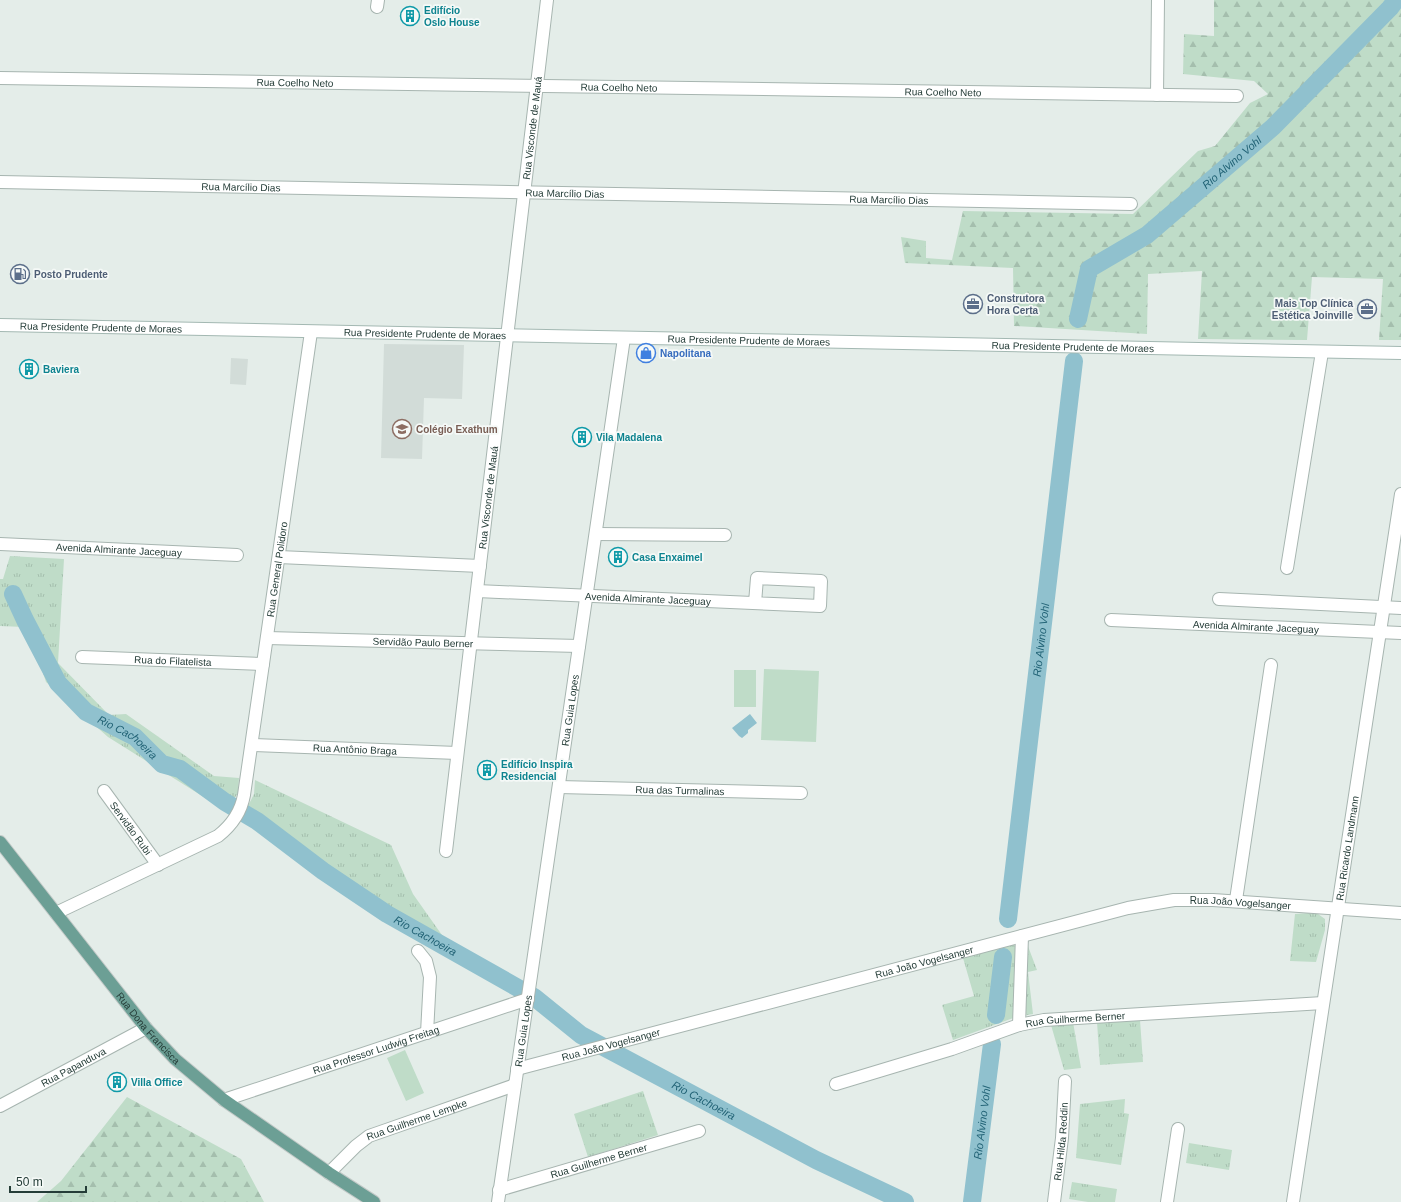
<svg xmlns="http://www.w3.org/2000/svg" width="1401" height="1202" viewBox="0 0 1401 1202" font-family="Helvetica,sans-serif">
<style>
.built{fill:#d2dcd8}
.grass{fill:url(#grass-tufts)}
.forest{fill:url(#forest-firs)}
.garden{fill:#bfdcc8}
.water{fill:#90c1ce}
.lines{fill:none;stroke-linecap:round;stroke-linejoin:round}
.river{stroke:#90c1ce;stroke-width:18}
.minor-casing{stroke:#a7b5b0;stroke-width:14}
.secondary-casing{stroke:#a3b8b2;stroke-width:14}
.primary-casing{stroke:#c2c9c7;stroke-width:14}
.minor{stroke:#fff;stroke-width:12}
.secondary{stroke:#fff;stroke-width:12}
.primary{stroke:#6c9f95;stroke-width:12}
.labels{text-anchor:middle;stroke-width:3.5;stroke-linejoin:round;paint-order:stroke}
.culture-label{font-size:10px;font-weight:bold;fill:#0d838f;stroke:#f5f9f7;text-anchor:start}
.street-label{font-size:10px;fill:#253d38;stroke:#f5f9f7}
.service-label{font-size:10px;font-weight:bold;fill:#4e5e75;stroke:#f5f9f7;text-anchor:start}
.shop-label{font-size:10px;font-weight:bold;fill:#366cbe;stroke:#f5f9f7;text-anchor:start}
.education-label{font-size:10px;font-weight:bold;fill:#785e54;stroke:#f5f9f7;text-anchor:start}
.water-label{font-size:11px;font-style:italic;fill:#226376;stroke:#f5f9f7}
</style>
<defs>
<pattern id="grass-tufts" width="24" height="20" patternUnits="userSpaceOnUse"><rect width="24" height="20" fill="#bfdcc8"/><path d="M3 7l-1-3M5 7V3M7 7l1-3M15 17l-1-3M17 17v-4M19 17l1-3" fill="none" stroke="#a4bead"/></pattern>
<pattern id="forest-firs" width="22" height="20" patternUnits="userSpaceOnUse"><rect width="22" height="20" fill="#bfdcc8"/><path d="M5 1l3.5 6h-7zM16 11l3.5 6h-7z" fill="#a4bead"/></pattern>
</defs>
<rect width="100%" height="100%" fill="#e4ede9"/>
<path class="built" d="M384 344 464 345 462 399 424 398 422 459 381 458Z
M231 358 248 359 246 385 230 384Z"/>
<path class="grass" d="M10 556 64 559 58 663 109 715 126 714 214 776 239 778 238 793 226 811 108 737 46 682 34 645 24 627 0 626V579H3Z
M255 780 391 845 413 894 449 945 414 922 406 920 402 915 368 900 340 874 331 872 324 865H316L303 861 293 846 277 834 278 832 276 829 265 825 264 822 254 817 247 808 254 794Z
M1309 913 1318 914 1325 919V930L1316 962 1290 961 1295 914Z
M1026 941 1037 970 1028 972 1033 1014 1016 1017 953 1040 942 1005 974 996 963 958 1011 943Z
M1140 1020 1143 1062 1100 1065 1097 1022Z
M1073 1022 1081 1068 1064 1070 1051 1025Z
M643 1091 658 1135 588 1157 574 1114Z
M1125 1099 1124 1113 1129 1114 1121 1165 1076 1158 1080 1104Z
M1189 1143 1232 1150 1229 1170 1186 1163Z
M1072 1182 1117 1189 1115 1202H1088L1069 1199Z"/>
<path class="forest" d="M1214 0H1401V340H1379L1383 279 1312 277 1307 340 1198 339 1202 271 1148 274 1147 334 1014 326 1013 268 905 263 901 237 926 241V258L952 260 963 211 1133 214 1198 151 1215 146 1250 103 1268 94 1254 81 1183 74 1184 34 1214 36Z
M127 1097 241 1159 264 1202H37L61 1181Z"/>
<path class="garden" d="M764 669 819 671 816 742 761 740Z
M734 670H756V707H734Z
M405 1050 424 1093 406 1101 387 1058Z"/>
<path class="water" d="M750 714 757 723 748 730V733L742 738 739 736 732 728Z"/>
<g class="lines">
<g class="river">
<path id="s1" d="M1078 319 1089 269 1147 235 1273 127 1390 8 1396 0"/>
<path id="s2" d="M13 594 25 620 58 683 86 712 135 737 162 764 180 769 225 802 257 821 323 871 387 914 534 997 581 1035 816 1160 905 1202"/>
<path id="s3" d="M1008 919 1074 361"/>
<path d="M996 1015 1003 957"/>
<path id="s4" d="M972 1202 992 1044"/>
</g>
<g class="minor-casing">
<g id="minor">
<path d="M377 7 378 0"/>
<path id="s5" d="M0 78 1237 96"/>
<path d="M1157 95 1158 0"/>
<path id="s6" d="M0 182 1131 204"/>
<path d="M596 534 725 535"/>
<path id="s7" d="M0 544 237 555"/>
<path d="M279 557 480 566"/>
<path d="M1287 568 1322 352"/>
<path id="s8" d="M477 591 820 606 821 581 757 578 755 603"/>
<path d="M1219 599 1401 608"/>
<path id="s9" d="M1111 620 1401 633"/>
<path id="s10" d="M267 638 579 646"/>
<path id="s11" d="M82 657 263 664"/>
<path id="s12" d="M252 745 457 753"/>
<path id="s13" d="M559 787 801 793"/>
<path id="s14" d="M104 791 158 865"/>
<path id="s15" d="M446 851 547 0"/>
<path d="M1236 900 1271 665"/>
<path id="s16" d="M56 913 218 836C232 825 241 812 244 795L311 332"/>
<path d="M418 951 426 961 430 977 427 1033"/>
<path d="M1019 1025 1022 936"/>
<path id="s17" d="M517 1069 1128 908 1174 900H1213L1401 913"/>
<path id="s18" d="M836 1084 952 1049 1019 1025 1044 1020 1323 1003"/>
<path id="s19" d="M224 1100 528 999"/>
<path id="s20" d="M0 1106 146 1028"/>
<path id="s21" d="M329 1173 356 1146 369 1136 515 1085"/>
<path id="s22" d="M499 1190 699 1131"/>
<path id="s23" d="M498 1202 624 338"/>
<path id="s24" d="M1054 1202 1062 1138 1065 1081"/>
<path d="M1167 1202 1178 1129"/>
<path id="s25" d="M1293 1202 1401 494"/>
</g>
</g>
<g class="secondary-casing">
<g id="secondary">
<path id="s26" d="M0 325 1401 353"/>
</g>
</g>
<g class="primary-casing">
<g id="primary">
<path id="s27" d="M0 842 146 1028 175 1059 224 1100 329 1173 374 1202"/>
</g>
</g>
<use href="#minor" class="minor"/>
<use href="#secondary" class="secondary"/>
<use href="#primary" class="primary"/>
</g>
<defs>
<g id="building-ring" transform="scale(1)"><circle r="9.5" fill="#f5f9f7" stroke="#0f9aa8" stroke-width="1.5"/><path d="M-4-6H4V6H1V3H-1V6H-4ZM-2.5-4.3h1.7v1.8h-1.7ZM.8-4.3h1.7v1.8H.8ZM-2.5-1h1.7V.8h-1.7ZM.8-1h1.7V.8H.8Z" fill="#0f9aa8"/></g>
<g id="fuel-ring" transform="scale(1)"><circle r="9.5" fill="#f5f9f7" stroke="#5c6f8a" stroke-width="1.5"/><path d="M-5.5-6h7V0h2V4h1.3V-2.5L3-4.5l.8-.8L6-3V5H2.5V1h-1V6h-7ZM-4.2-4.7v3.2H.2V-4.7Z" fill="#5c6f8a"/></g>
<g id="office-ring" transform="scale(1)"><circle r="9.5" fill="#f5f9f7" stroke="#5c6f8a" stroke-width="1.5"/><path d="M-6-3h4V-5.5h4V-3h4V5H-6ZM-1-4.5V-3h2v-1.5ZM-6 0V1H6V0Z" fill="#5c6f8a"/></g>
<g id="shop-ring" transform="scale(1)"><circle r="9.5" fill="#f5f9f7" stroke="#3f7fe0" stroke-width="1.5"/><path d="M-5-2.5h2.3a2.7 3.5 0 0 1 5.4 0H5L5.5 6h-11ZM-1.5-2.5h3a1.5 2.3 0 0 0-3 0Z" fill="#3f7fe0"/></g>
<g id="school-ring" transform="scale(1)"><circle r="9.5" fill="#f5f9f7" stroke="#8d6e63" stroke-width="1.5"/><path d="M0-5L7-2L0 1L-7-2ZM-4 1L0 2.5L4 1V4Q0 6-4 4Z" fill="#8d6e63"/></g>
</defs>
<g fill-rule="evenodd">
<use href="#building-ring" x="410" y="16"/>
<use href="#fuel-ring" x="20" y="274"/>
<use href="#office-ring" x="973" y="304"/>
<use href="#office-ring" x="1367" y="309"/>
<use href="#shop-ring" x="646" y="353"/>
<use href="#building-ring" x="29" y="369"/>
<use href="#school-ring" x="402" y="429"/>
<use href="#building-ring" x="582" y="437"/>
<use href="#building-ring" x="618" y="557"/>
<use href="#building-ring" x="487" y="770"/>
<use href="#building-ring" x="117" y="1082"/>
</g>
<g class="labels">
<g class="culture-label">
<text x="424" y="14">Edifício<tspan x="424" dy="12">Oslo House</tspan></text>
<text x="43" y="373">Baviera</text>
<text x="596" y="441">Vila Madalena</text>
<text x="632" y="561">Casa Enxaimel</text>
<text x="501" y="768">Edifício Inspira<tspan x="501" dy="12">Residencial</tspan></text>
<text x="131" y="1086">Villa Office</text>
</g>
<g class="street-label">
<text dy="4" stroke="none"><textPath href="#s5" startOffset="295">Rua Coelho Neto</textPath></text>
<text dy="4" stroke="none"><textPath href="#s5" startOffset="619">Rua Coelho Neto</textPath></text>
<text dy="4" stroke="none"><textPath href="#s5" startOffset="943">Rua Coelho Neto</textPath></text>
<text dy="4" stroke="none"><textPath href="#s15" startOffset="728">Rua Visconde de Mauá</textPath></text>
<text dy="4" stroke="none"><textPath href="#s6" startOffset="241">Rua Marcílio Dias</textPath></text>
<text dy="4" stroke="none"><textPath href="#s6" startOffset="565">Rua Marcílio Dias</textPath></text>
<text dy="4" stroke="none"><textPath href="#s6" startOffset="889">Rua Marcílio Dias</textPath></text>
<text dy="4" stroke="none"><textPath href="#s26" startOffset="101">Rua Presidente Prudente de Moraes</textPath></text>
<text dy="4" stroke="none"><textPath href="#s26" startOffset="425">Rua Presidente Prudente de Moraes</textPath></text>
<text dy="4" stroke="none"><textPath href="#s26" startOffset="749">Rua Presidente Prudente de Moraes</textPath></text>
<text dy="4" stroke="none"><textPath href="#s26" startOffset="1073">Rua Presidente Prudente de Moraes</textPath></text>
<text dy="4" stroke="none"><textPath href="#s15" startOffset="356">Rua Visconde de Mauá</textPath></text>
<text dy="4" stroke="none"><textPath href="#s7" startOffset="119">Avenida Almirante Jaceguay</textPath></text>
<text dy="4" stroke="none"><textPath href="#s16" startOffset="457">Rua General Polidoro</textPath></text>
<text dy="4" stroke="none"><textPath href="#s8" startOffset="171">Avenida Almirante Jaceguay</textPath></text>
<text dy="4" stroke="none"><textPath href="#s9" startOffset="145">Avenida Almirante Jaceguay</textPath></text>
<text dy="4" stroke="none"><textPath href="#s10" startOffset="156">Servidão Paulo Berner</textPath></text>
<text dy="4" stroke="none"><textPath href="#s11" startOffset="91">Rua do Filatelista</textPath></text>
<text dy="4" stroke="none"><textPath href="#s23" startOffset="497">Rua Guia Lopes</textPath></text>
<text dy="4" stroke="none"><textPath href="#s12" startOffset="103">Rua Antônio Braga</textPath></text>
<text dy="4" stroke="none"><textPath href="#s13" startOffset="121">Rua das Turmalinas</textPath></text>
<text dy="4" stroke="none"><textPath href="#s14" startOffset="46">Servidão Rubi</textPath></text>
<text dy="4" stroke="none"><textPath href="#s25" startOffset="358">Rua Ricardo Landmann</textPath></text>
<text dy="4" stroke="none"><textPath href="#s17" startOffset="745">Rua João Vogelsanger</textPath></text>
<text dy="4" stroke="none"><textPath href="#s17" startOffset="421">Rua João Vogelsanger</textPath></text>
<text dy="4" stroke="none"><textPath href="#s18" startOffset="249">Rua Guilherme Berner</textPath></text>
<text dy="4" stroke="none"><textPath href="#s27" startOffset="238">Rua Dona Francisca</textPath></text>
<text dy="4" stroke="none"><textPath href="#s23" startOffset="173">Rua Guia Lopes</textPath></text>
<text dy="4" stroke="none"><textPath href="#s17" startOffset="97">Rua João Vogelsanger</textPath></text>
<text dy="4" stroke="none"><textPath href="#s19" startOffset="160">Rua Professor Ludwig Freitag</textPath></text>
<text dy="4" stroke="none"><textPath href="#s20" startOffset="83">Rua Papanduva</textPath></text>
<text dy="4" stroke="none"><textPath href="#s21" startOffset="105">Rua Guilherme Lempke</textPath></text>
<text dy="4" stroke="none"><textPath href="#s24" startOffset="61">Rua Hilda Reddin</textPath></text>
<text dy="4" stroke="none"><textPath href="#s22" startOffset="104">Rua Guilherme Berner</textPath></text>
</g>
<g class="service-label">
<text x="34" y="278">Posto Prudente</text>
<text x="987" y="302">Construtora<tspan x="987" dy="12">Hora Certa</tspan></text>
<text x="1353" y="307" text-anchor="end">Mais Top Clínica<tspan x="1353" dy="12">Estética Joinville</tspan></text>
</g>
<g class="shop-label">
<text x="660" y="357">Napolitana</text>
</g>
<g class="education-label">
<text x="416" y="433">Colégio Exathum</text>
</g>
<g class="water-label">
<text dy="4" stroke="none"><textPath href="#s1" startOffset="230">Rio Alvino Vohl</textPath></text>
<text dy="4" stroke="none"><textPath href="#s3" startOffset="281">Rio Alvino Vohl</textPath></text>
<text dy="4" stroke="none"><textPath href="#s2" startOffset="189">Rio Cachoeira</textPath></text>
<text dy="4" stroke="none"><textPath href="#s2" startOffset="549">Rio Cachoeira</textPath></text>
<text dy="4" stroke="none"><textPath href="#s2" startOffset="873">Rio Cachoeira</textPath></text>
<text dy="4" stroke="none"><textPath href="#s4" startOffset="80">Rio Alvino Vohl</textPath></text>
</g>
</g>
<path d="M10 1186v6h76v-6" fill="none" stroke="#253d38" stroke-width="2"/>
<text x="16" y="1186" font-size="12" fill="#253d38" stroke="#f5f9f7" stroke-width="3" paint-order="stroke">50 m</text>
</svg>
